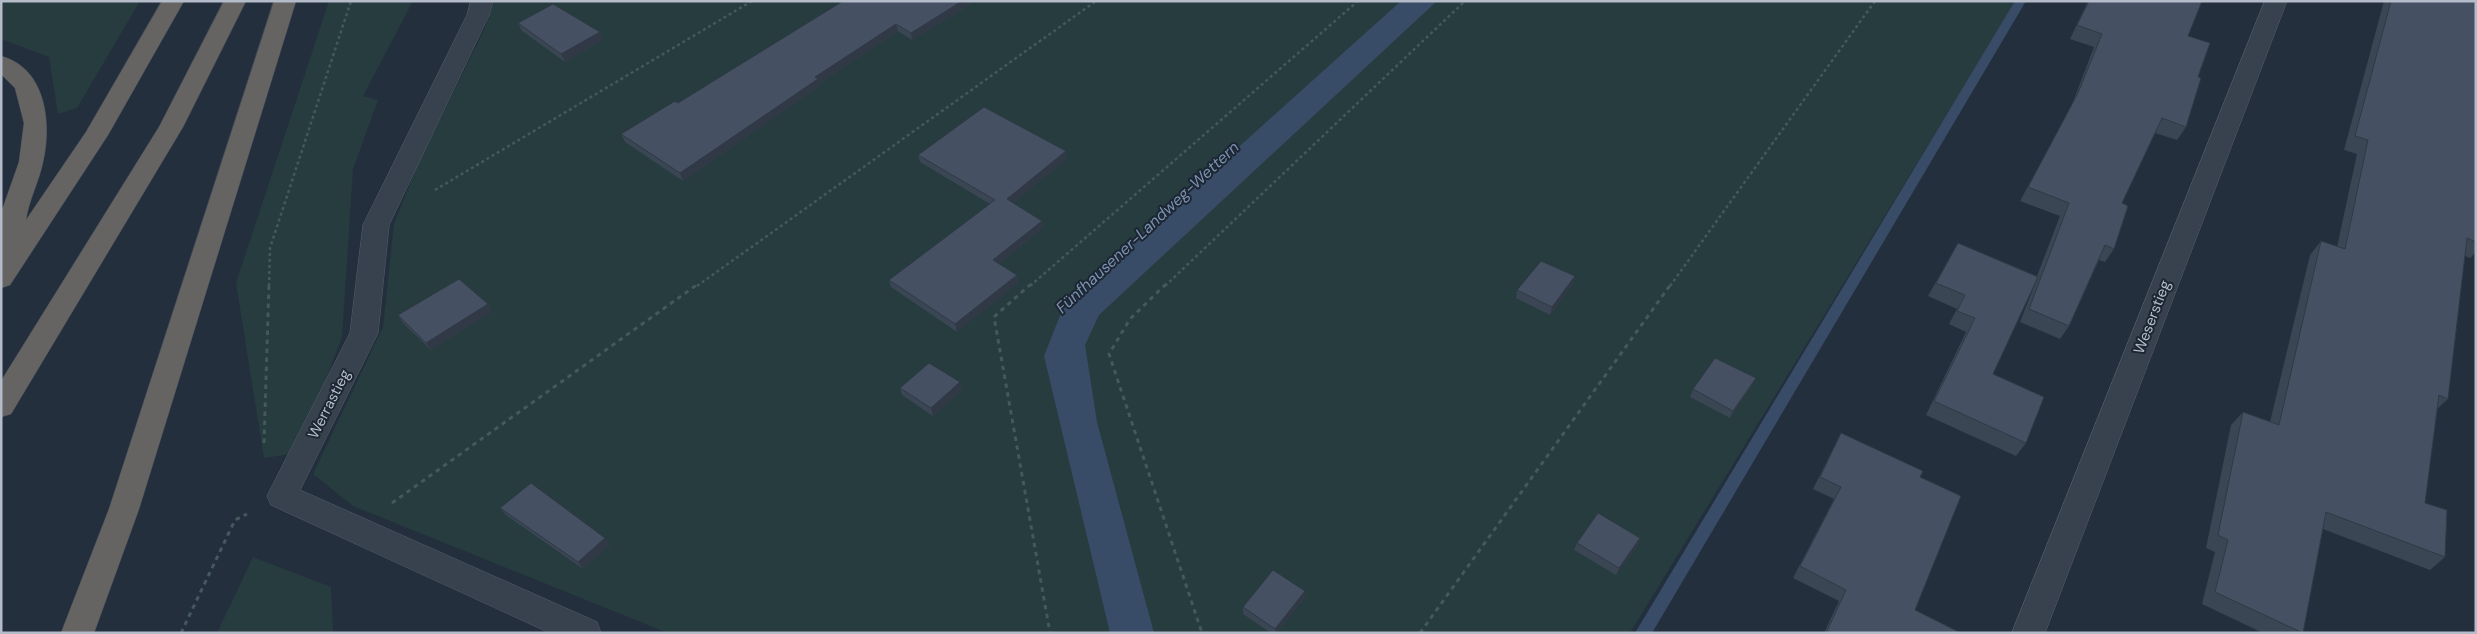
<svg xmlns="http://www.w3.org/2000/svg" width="2477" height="634" viewBox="0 0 2477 634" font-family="'DM Sans',sans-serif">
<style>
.green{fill:#263c3f}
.water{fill:#394c67}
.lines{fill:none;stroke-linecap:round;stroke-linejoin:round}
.stream{fill:#394c67;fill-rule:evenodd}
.minor-casing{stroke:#565f6c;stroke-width:1}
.trunk-casing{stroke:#434c59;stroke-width:1}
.path-far1{stroke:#44595c;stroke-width:2.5;stroke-dasharray:3 3;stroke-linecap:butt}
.path{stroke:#44595c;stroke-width:3;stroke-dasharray:4.5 4.5;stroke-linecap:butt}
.minor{fill:#38414e;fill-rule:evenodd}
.trunk{fill:#656462;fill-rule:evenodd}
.wall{fill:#3b4654}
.shaded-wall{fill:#303945}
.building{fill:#455162;stroke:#303945}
.labels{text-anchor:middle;stroke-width:4;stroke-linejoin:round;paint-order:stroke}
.street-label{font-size:15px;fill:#b4bcc9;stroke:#1d2633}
.water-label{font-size:16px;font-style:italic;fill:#7c92b1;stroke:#1d2633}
</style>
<rect width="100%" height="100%" fill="#242f3e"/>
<path class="green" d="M1 1H140L77 108 58 114 49 57 1 39Z
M329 1H413L363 96 378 100 353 169 342 337 298 453 264 458 236 283Z
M494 1H2016L1630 633H668L353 506 313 474 383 327 394 224 417 166 484 30Z
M253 557 331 587 333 633H217Z"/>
<path class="water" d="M1401 1H1437L1099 315 1085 345 1097 422 1154 633H1110L1044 356 1063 308 1093 278Z"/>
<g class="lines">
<path class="stream" d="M2015 1H2026L1652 633H1635Z"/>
<g class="minor-casing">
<path id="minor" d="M471 1H493L489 15 389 225 378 333 300 490 597 622 601 633H550L271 505 267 496 350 333 363 225 467 15Z
M2265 1H2287L2045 633H2012Z"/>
</g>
<g class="trunk-casing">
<path id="trunk" d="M162 1H184L108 135 10 285 1 288V213L19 162 24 123 15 88 1 74V56C46 68 52 123 43 162 39 182 29 199 26 220L86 132Z
M224 1H246L183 127 11 414 1 417V381L159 127Z
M274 1H296L139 509 94 633H61L109 509Z"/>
</g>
<path class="path-far1" d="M435 190 752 1
M269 286 270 248 351 1
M697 286 1096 1
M1030 286 1358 1
M1165 286 1465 1
M1670 286 1875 1"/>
<path class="path" d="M1031 284 994 317 1050 633
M1166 284 1130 319 1109 354 1202 633
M264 443 269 284
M392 503 698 284
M181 633 235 520 247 514
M1420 633 1671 284"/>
<use href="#minor" class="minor"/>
<use href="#trunk" class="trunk"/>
</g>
<path class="wall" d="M843 1H976L912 40 898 31 819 84 820 86 683 181 625 142 621 134 678 103Z
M2088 1H2202L2188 36 2198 77 2186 127 2177 140 2155 133 2122 203 2114 249 2105 262 2099 260 2069 326 2060 339 2020 322 2036 281 1993 374 2026 443 2016 456 1926 415 1966 332 1949 324 1957 309 1928 296 1958 243 2037 276 2060 216 2020 201 2071 107 2094 47 2070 39Z
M2384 1H2476V252L2470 258 2465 256 2448 399 2437 409 2425 503 2445 557 2430 570 2323 529 2303 633H2263L2202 604 2215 552 2206 548 2231 425 2243 412 2270 422 2310 255 2321 241 2337 247 2357 154 2344 150Z
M518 23 600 32 603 40 565 62 522 31Z
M1066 151 1067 159 1013 203 1042 221 1043 228 999 264 1017 275 1018 283 957 332 891 287 889 280 990 204 920 162 918 155Z
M1575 276 1573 284 1550 315 1516 298 1517 290Z
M488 304 492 312 431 350 403 323 398 315Z
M1756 378 1752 385 1730 418 1690 397 1693 389Z
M900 388 962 390 933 416 902 395Z
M1841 433 1920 477 1915 610 1961 633H1824L1839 601 1793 578 1834 499 1813 489Z
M500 508 605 538 610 545 583 569 506 515Z
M1640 538 1638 545 1616 575 1574 550 1577 543Z
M1305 591V598L1277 633H1271L1243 614V607Z"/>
<path class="shaded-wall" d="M962 1H976L912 40 911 33Z
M896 24 898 31 819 84 820 86 683 181 680 173 815 77Z
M600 32 603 40 565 62 561 54Z
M1066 151 1067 159 1008 207 1007 199Z
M1042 221 1043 228 994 268 993 260Z
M1017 275 1018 283 957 332 955 324Z
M1575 276 1573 284 1550 315 1552 307Z
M488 304 492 312 431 350 426 343Z
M1756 378 1752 385 1730 418 1733 411Z
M960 382 962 390 933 416 931 408Z
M605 538 610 545 583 569 578 562Z
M1640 538 1638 545 1616 575 1619 568Z
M1305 591V598L1277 633H1275V629Z"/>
<path class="building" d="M843 1H962L911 33 896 24 815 77 818 79 680 173 621 134 675 101 678 103Z
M2089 1H2202L2188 36 2210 43 2198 77 2201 78 2186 127 2162 118 2122 203 2128 206 2114 249 2105 245 2069 326 2029 309 2069 203 2028 187 2078 93 2102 34 2077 25Z
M2391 1H2476V242L2467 238 2448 399 2439 395 2425 503 2447 510 2445 557 2326 512 2303 633 2215 592 2228 540 2218 535 2243 412 2279 425 2321 241 2345 249 2368 140 2355 136Z
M553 4 600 32 561 54 518 23Z
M984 107 1066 151 1007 199 1042 221 993 260 1017 275 955 324 889 280 995 200 918 155Z
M1958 243 2038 277 1993 374 2044 397 2026 443 1934 401 1975 318 1957 311 1965 295 1936 283Z
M1541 261 1575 276 1552 307 1517 290Z
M459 279 488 304 426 343 398 315Z
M1715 358 1756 378 1733 411 1693 389Z
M929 363 960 382 931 408 900 388Z
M1841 433 1923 471 1920 477 1961 496 1915 610 1961 633H1826L1846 590 1800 566 1841 487 1820 477Z
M531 483 605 538 578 562 500 508Z
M1598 513 1640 538 1619 568 1577 543Z
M1273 570 1305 591 1275 629 1243 607Z"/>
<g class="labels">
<g class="street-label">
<text transform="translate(2152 317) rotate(-69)" y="5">Weserstieg</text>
<text transform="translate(329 404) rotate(-63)" y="5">Werrastieg</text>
</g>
<g class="water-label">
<text transform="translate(1147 227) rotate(-43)" y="6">Fünfhausener-Landweg-Wettern</text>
</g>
</g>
<rect width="2477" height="634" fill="none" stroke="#b4bcc9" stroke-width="5"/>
</svg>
